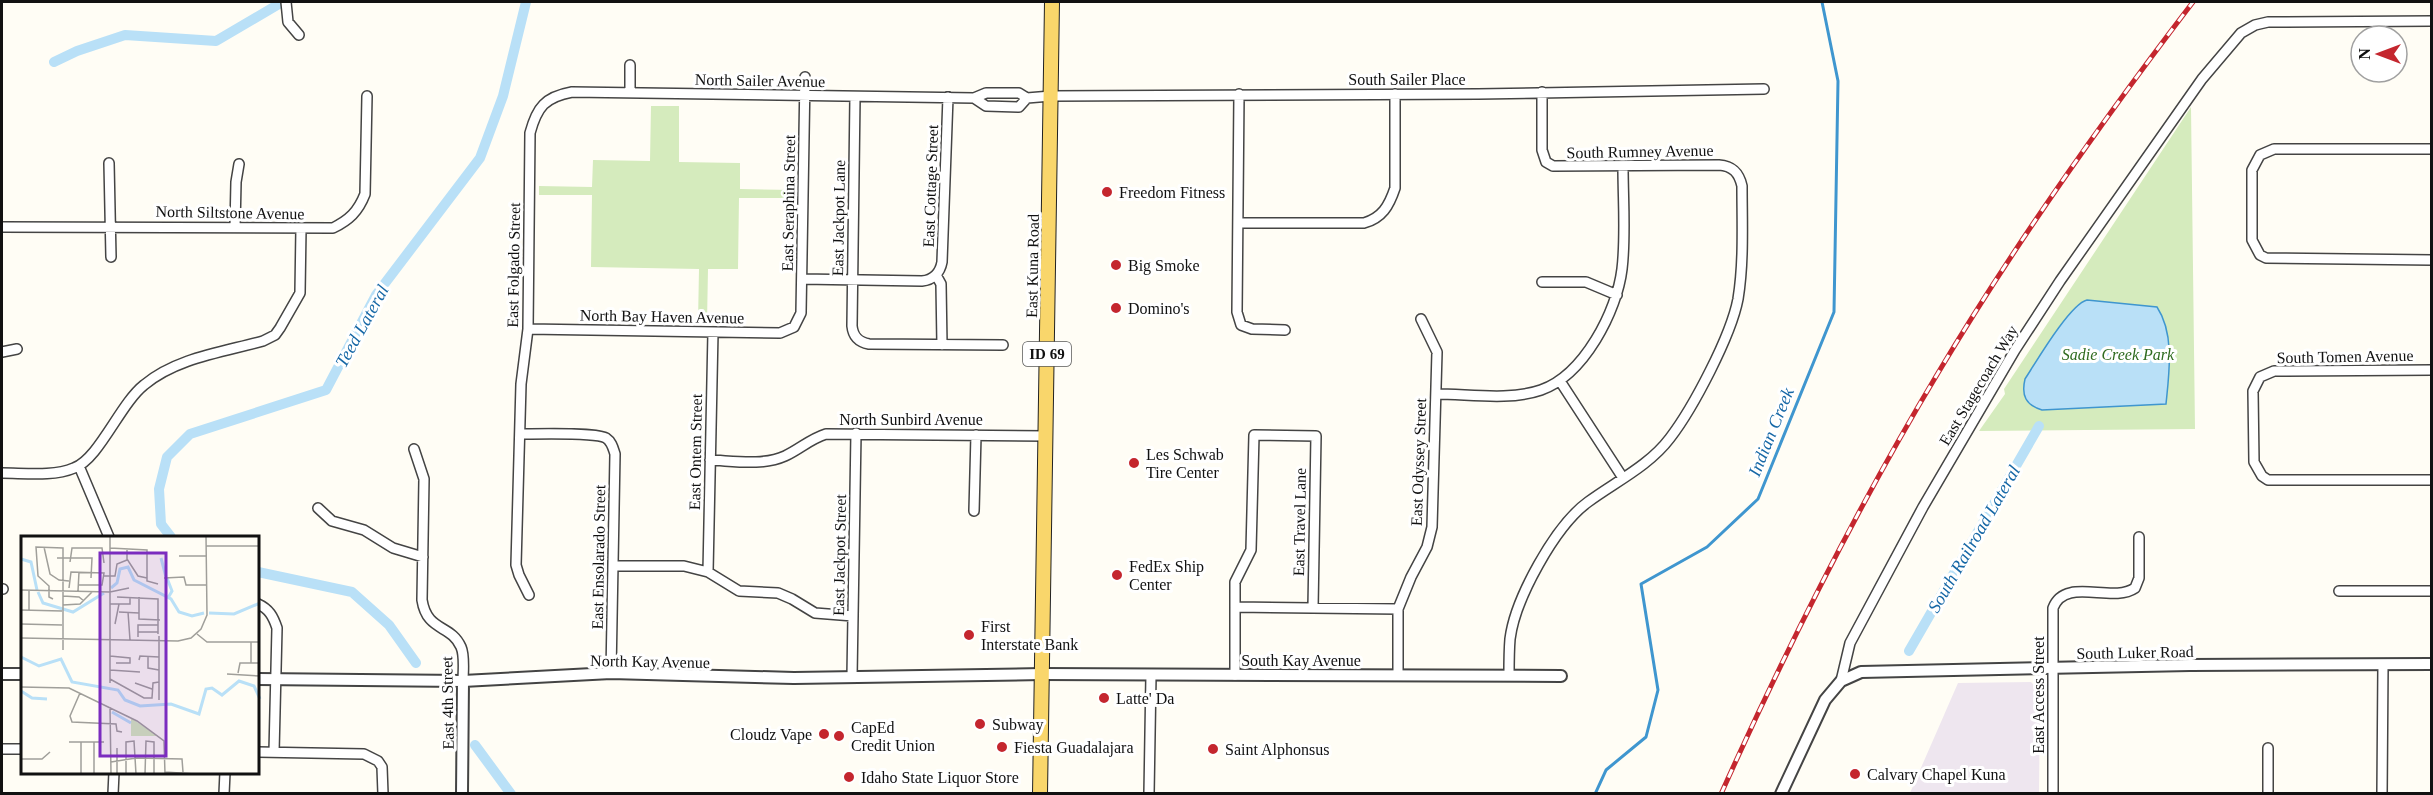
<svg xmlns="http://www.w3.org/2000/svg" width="2433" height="795" viewBox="0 0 2433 795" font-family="Georgia,serif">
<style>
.industrial{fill:#eee6ef}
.green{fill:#d5ebbd}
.water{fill:#b9e0f7;stroke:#3f96cf;stroke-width:1.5}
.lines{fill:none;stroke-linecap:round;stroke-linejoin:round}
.stream{stroke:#3f96cf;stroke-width:3}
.canal{stroke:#b9e0f7;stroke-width:10}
.minor-casing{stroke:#444;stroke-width:12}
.tertiary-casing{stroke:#444;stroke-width:14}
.primary-casing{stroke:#222;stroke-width:16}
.minor{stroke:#fff;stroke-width:9}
.tertiary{stroke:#fff;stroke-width:10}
.primary{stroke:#f9d66b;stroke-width:14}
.rail-casing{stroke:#c4262e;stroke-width:5}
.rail{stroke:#fff;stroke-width:3;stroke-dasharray:9;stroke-linecap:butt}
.poi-dot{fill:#c4262e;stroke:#fff;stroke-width:2}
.labels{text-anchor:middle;stroke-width:6;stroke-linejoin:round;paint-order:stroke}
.shield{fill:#fff;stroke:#585858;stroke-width:1.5}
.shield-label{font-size:15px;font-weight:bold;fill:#111}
.street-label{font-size:16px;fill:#111;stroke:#fff}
.poi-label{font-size:16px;fill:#111;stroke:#fff;text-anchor:start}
.park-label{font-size:16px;font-style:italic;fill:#2f6b1f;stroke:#fff}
.water-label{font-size:18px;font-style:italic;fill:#1768a6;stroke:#fff}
.inset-river{fill:none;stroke:#b9e0f7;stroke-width:3}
.inset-road{fill:none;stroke:#a09f9a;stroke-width:1.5}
.view{fill:#7b2cbf;fill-opacity:0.15;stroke:#7b2cbf;stroke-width:3}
.inset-edge{fill:none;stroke:#111;stroke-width:3}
</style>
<rect width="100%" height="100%" fill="#fffdf5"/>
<path class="industrial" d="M2031 682 2040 692 2039 793H1910L1958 683Z"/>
<path class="green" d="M651 106H679V162L740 163V189L793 190V198H739L738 269H708L707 322H698L699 269 591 267 592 195H539V186L592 187 593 160 650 161Z
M2191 107 2195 429 1979 431 2005 394 2004 389Z"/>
<path class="water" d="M2087 300 2157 307C2175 334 2169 374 2166 404L2042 410C2026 405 2021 396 2025 379 2036 362 2070 304 2087 300Z"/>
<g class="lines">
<path class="stream" d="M1595 794 1606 770 1646 737 1658 690 1641 584 1707 547 1758 499 1834 312 1838 81 1822 2"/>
<path class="canal" d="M54 62 77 51 125 35 216 41 279 4
M171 537 161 524 159 489 167 457 190 434 326 390 376 295 480 158 503 96 526 2
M258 572 352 592 389 625 416 663
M1909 651 2039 426
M475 745 511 794"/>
<g class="minor-casing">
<path id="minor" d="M286 2 288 22 299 35
M630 93V65
M1239 94 1237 312 1241 325 1252 329 1285 330
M855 97 852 326C853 336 858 342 869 344L1003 345
M1027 98 1019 107 986 106 974 98 986 93H1019L1027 98 1051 96 1478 94 1764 89
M2432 149H2274L2260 155 2252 170V240L2260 255 2266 258 2432 260
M109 163 111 257
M1238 223H1364C1382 218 1389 206 1395 188V94
M2 227 333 228C349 220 358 212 365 194L367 96
M235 227 236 182 239 164
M936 275 941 284 942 345
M802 279 922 281C933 280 940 273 942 262L948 97
M1542 282H1586L1617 295
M528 329 780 333 794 327 801 313 805 77
M2 352 17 349
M2432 370 2274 371 2260 377 2253 391 2254 462 2262 476 2268 480H2432
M1560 381 1623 478
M1436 394C1469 394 1509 401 1541 390 1584 375 1617 311 1622 269 1626 236 1623 200 1623 167
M520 434C536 434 595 432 606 438 612 442 613 448 615 454L611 673
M414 449 424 479 422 600C427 632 451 624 461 647 465 656 463 672 463 681
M710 460C734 461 763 466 785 456 800 449 810 439 826 434L1046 436
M79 466 109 537
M2 473C24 473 53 477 74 468 99 459 120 404 144 385 176 358 223 352 263 341L275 335 280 328 300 293 301 228
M318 508 332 521 364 530 393 548 423 557
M974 511 976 435
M613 566H684L708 572 739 591 778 593 792 599 815 613 853 616
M708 572 713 332
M2 589H3
M2339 591H2432
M529 595 519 575 516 565 521 384 528 329 530 133C537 107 545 97 572 92L974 98
M258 604C269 609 273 616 277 628L274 752
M1235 607 1398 609
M1235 675V582L1251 550 1254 435 1316 436 1313 608
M1398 675V609L1411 577 1427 547 1432 527 1437 352 1421 319
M1509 675C1509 663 1509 651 1510 639 1515 599 1555 526 1588 502 1615 482 1649 466 1670 438 1693 408 1731 336 1738 299 1744 262 1742 223 1742 186 1739 173 1733 166 1719 165L1553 166 1546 162 1542 150V92
M852 677 856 433
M1841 681 1850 643 1923 507 2015 350 2060 281 2202 79 2241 33 2255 25 2268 22 2432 21
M2 749H22
M258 752 364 754 378 761 382 767 383 794
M113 794 114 772
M224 794 225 772
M1149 794 1151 675
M2053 794V608C2065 576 2112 604 2135 588L2139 578V537
M2268 794V748
M2382 794 2383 665"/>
</g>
<g class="tertiary-casing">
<path id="tertiary" d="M2 674H22
M258 679 463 681 611 673 794 678 1042 674 1561 676
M462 794 463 681
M1781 794 1825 700 1841 681 1861 672 2190 665 2432 664"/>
</g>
<g class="primary-casing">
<path id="primary" d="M1040 794 1052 2"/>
</g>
<use href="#minor" class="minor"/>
<use href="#tertiary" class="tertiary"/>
<use href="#primary" class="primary"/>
<g class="rail-casing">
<path id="rail" d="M1721 794C1786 649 1857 508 1938 373 2015 244 2102 121 2193 2"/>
</g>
<use href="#rail" class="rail"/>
</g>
<g class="poi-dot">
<circle cx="1107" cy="192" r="6"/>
<circle cx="1116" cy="265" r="6"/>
<circle cx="1116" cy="308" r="6"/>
<circle cx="1134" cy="463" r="6"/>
<circle cx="1117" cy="575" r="6"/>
<circle cx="969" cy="635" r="6"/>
<circle cx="1104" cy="698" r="6"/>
<circle cx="980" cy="724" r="6"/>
<circle cx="824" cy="734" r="6"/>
<circle cx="839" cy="736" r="6"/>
<circle cx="1002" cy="747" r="6"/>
<circle cx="1213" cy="749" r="6"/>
<circle cx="1855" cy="774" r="6"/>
<circle cx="849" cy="777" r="6"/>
</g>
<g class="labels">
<rect class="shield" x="1023" y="342" width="48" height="24" rx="4.5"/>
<g class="shield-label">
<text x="1047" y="359">ID 69</text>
</g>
<g class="street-label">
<text x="1407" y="85">South Sailer Place</text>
<text transform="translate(760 80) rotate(1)" y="6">North Sailer Avenue</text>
<text transform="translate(1640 151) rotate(-1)" y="6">South Rumney Avenue</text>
<text transform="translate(930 186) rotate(-88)" y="6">East Cottage Street</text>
<text transform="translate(788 203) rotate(-89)" y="6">East Seraphina Street</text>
<text transform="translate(230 212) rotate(1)" y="6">North Siltstone Avenue</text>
<text transform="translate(838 218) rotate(-89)" y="6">East Jackpot Lane</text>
<text transform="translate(513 265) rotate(-89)" y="6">East Folgado Street</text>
<text transform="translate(1032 266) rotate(-89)" y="6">East Kuna Road</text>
<text transform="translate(662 316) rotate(1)" y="6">North Bay Haven Avenue</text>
<text transform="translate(2345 356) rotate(-1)" y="6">South Tomen Avenue</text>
<text transform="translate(1978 385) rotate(-59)" y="6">East Stagecoach Way</text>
<text x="911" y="425">North Sunbird Avenue</text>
<text transform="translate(695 452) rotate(-89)" y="6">East Ontem Street</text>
<text transform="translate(1418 462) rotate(-88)" y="6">East Odyssey Street</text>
<text transform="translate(1299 522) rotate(-89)" y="6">East Travel Lane</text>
<text transform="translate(839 555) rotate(-89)" y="6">East Jackpot Street</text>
<text transform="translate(598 557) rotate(-89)" y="6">East Ensolarado Street</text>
<text transform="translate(2135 652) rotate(-1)" y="6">South Luker Road</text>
<text x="1301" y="666">South Kay Avenue</text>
<text transform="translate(650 661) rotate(1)" y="6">North Kay Avenue</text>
<text transform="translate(2038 695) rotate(-90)" y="6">East Access Street</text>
<text transform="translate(447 703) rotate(-91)" y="6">East 4th Street</text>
</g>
<g class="poi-label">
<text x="1119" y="198">Freedom Fitness</text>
<text x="1128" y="271">Big Smoke</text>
<text x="1128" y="314">Domino's</text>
<text x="1146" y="460">Les Schwab<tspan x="1146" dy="18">Tire Center</tspan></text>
<text x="1129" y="572">FedEx Ship<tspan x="1129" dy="18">Center</tspan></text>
<text x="981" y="632">First<tspan x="981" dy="18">Interstate Bank</tspan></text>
<text x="1116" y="704">Latte' Da</text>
<text x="992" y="730">Subway</text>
<text x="851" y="733">CapEd<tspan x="851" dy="18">Credit Union</tspan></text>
<text x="812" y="740" text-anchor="end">Cloudz Vape</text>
<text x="1014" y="753">Fiesta Guadalajara</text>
<text x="1225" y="755">Saint Alphonsus</text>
<text x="1867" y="780">Calvary Chapel Kuna</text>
<text x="861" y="783">Idaho State Liquor Store</text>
</g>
<g class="park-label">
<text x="2118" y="360">Sadie Creek Park</text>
</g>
<g class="water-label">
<text transform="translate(362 326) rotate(-61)" y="6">Teed Lateral</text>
<text transform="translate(1771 432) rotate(-68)" y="6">Indian Creek</text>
<text transform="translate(1974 539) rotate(-60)" y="6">South Railroad Lateral</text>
</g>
</g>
<g transform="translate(21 536)">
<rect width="238" height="238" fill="#fffdf5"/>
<path d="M110 182 137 200H110Z" fill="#d5ebbd"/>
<path class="inset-river" d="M140 22 145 41M0 23 10 26 16 54M146 42 151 55 147 62M90 52 96 47 99 33 107 31 113 44 150 63 158 76 171 80 183 77M17 56 22 67 52 76 83 57M188 77 213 78 239 67M0 121 18 130 40 123 51 146 97 154 104 164 119 170 150 168 178 178 185 153 191 152 201 159 218 145 233 150 239 163M0 155 11 162 26 163M91 176 110 187"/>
<path class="inset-road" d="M185 10H239M23 11 29 38 38 44 48 45M89 12 126 14V45L137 48M106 13V23L117 40 126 42M158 20H185M36 22H71L70 42M49 26 51 12H81L83 27M83 40H94L96 28 106 24M143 42 163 41 165 49H186M48 52 50 36 83 37 81 49H57M0 54 89 56 108 52M8 55V75M57 55 58 36M42 60 58 61 63 65M96 61 137 63V98M118 61V83L139 84M32 63 28 61V50L17 40 15 11 42 12V114M89 68H109V61M42 69 59 68 71 56M0 74 41 75M98 76 118 77M107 76 109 104M0 88 41 89M94 88 98 68M117 96H137M176 98 186 106H239M138 100V164M117 101V89H137M0 102 157 105 170 102 180 93 186 79 185 0M230 106V127M89 120 109 122V127H95M127 120V132L138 134M118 124 119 120 138 121M89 134 119 136M217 137 219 127H239M206 138 239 140M89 143 123 162H131L132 147 138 146M89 147V0M114 147 131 153M0 151 48 152 116 185 143 205 144 238M59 157 49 180 51 186 95 188 96 195 101 196M89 171 90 238M48 206H83M60 206V238M73 206V238M96 212V238M0 223H21L29 216M90 226 115 222 161 223 162 236M144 236 174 238M105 238V206L113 205 115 238M124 238 125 205 133 206V238"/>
<path class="view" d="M79 17H145V220H79Z"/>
<rect width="238" height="238" class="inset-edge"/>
</g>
<rect width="2433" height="795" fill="none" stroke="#111111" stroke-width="6"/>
<g transform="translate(2379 54) rotate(270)"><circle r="28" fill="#ffffff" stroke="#a0a0a0" stroke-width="1.5"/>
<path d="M0-4.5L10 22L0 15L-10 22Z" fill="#c4262e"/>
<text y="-9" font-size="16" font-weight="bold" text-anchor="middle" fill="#111111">N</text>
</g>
</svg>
